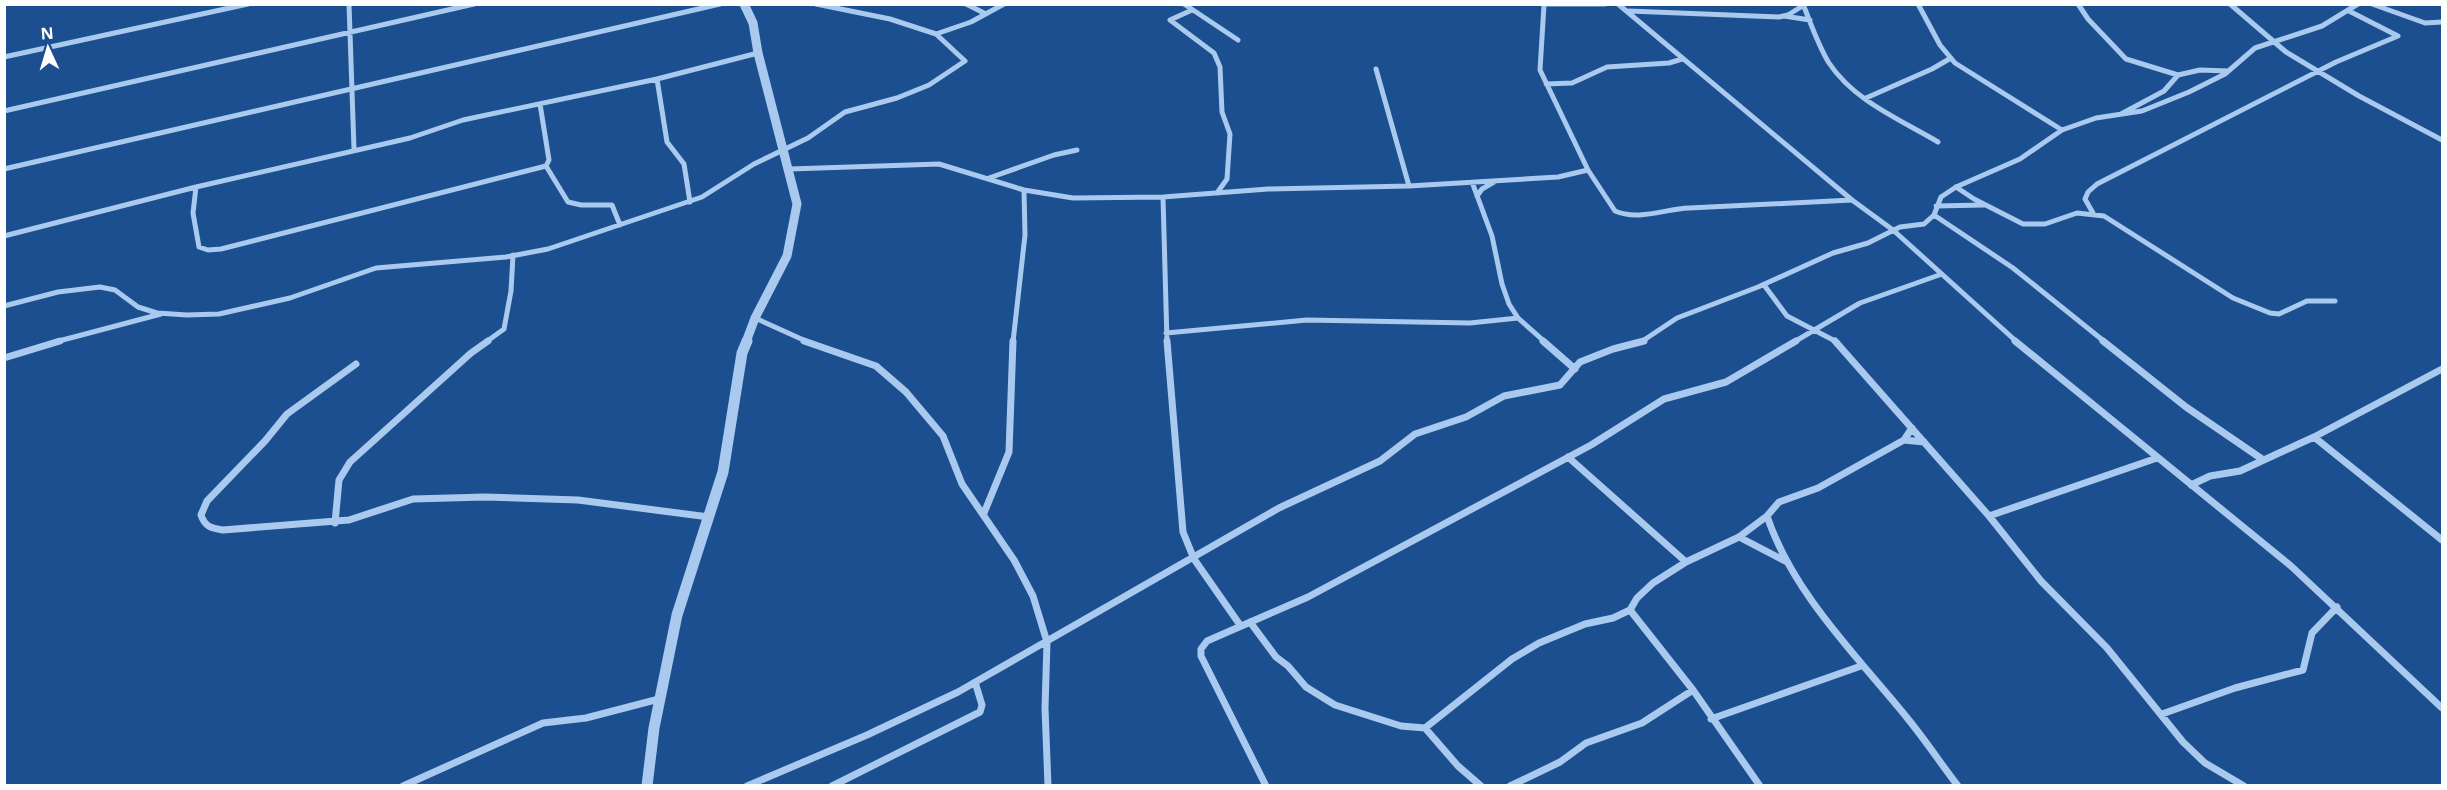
<svg xmlns="http://www.w3.org/2000/svg" width="2447" height="790" viewBox="0 0 2447 790" font-family="'Open Sans',sans-serif">
<style>
.lines{fill:none;stroke-linecap:round;stroke-linejoin:round}
.minor-far1{stroke:#a9c9ee;stroke-width:5}
.minor{stroke:#a9c9ee;stroke-width:7}
.tertiary-far1{stroke:#a9c9ee;stroke-width:9}
.tertiary{stroke:#a9c9ee;stroke-width:11}
</style>
<rect width="100%" height="100%" fill="#1b4f8f"/>
<g class="lines">
<path class="minor-far1" d="M349 4 354 149
M816 4 890 19 936 34 971 22 1004 4
M966 4 986 14
M1184 4 1238 40
M1543 4H1605
M1618 4 1852 200 1893 230 2017 342
M1803 4C1811 24 1818 45 1829 63 1854 101 1901 120 1938 142
M1918 4 1940 45 1955 63 2062 130
M2078 4 2088 19 2126 59 2178 75
M2230 4 2286 52 2359 96 2442 140
M2372 4 2425 23 2442 22
M1544 5 1540 70 1588 170 1615 211C1638 221 1665 209 1689 208 1743 205 1798 203 1852 200
M1192 10 1170 20 1214 53 1220 67 1222 112 1230 134 1227 179 1217 193
M1629 11 1779 17 1788 15 1804 5
M1784 16 1810 20
M4 57 248 4
M1376 69 1409 186
M657 79 667 142 684 164 690 202
M1546 84 1572 83 1607 67 1669 63 1682 59
M1866 98 1932 69 1951 58
M4 111 474 4
M2121 114 2164 91 2178 75 2200 70 2228 71
M546 166 568 202 581 205H612L620 225
M4 169 720 4
M790 169 939 164 1024 190 1073 198 1163 197 1268 189 1409 186 1558 177 1588 170
M989 178 1054 155 1077 150
M1472 182 1492 236 1502 284 1509 304 1518 318 1545 342
M196 187 193 213 199 247 208 250 221 249 546 166 549 160 540 104
M1956 187 1974 199 2023 224H2045L2077 213 2104 216 2233 298 2270 313 2279 314 2307 301H2335
M1477 196 1482 189 1494 182
M1163 197 1167 342
M1936 206 1984 205
M2093 213 2085 199 2088 192 2097 184 2336 62 2398 36 2349 11
M1934 215 2013 268 2105 342
M4 236 196 187 410 138 463 120 657 79 758 53
M1764 285 1787 316 1837 342
M4 306 58 292 100 287 115 290 138 307 157 313 187 315 219 314 290 298 376 268 506 257 548 249 702 197 754 164 808 138 845 112 897 98 929 85 965 61 936 34
M755 318 808 342
M1166 333 1307 320 1470 323 1518 318
M55 342 161 314
M486 342 504 329 511 291 513 255
M1013 342 1025 235 1024 190
M1641 342 1677 318 1758 287 1833 253 1868 243 1900 227 1924 224 1934 215 1941 197 1956 187 2020 159 2062 130 2096 118 2142 111 2189 92 2225 74 2255 48 2322 26 2358 4
M1794 342 1860 303 1942 274"/>
<path class="minor" d="M804 341 876 366 906 392 943 436 962 484 1014 560 1033 596 1047 642 1045 708 1048 786
M1167 341 1183 532 1194 559 1240 625
M1543 341 1575 369
M1835 341 1989 516 2041 581 2107 648 2183 742 2205 763 2244 786
M2015 341 2291 566 2442 708
M2103 341 2186 407 2262 459
M4 358 60 341
M356 364 287 414 265 441 207 501 201 515C205 527 211 528 223 530L349 520 413 499 485 497 578 500 709 517
M2314 437 2442 540
M1904 440 1924 442
M1568 457 1686 562
M2191 485 2210 476 2240 471 2314 437 2442 369
M984 513 1009 452 1013 341
M1767 516C1793 594 1858 657 1908 719 1926 741 1941 764 1958 786
M1989 516 2157 458
M335 523 339 480 350 462 471 353 488 341
M1739 537 1787 562
M1630 610 1693 690 1760 786
M1250 622 1276 657 1288 666 1306 687 1335 705 1401 726 1425 728 1512 659 1539 643 1585 624 1613 618 1630 610 1637 598 1653 583 1686 562 1739 537 1767 516 1779 502 1818 488 1904 440 1912 428
M2162 714 2235 688 2303 670 2312 633 2337 607
M1711 719 1861 666
M1425 728 1458 766 1481 786
M403 786 543 723 586 718 659 699
M747 786 867 735 958 692 1279 508 1380 461 1415 434 1466 417 1504 396 1560 385 1580 362 1613 349 1644 341
M832 786 980 712 982 705 975 682
M1266 786 1201 656V649L1207 641 1308 597 1591 445 1664 399 1726 382 1796 341
M1510 786 1560 762 1586 743 1642 723 1693 690"/>
<path class="tertiary-far1" d="M744 4 753 23 758 53 797 204 787 256 755 318 746 342"/>
<path class="tertiary" d="M647 786 654 728 677 615 723 472 742 353 747 341"/>
</g>
<rect width="2447" height="790" fill="none" stroke="#ffffff" stroke-width="12"/>
<g transform="translate(48 48) rotate(356)" stroke="#1b4f8f" stroke-width="4.5" paint-order="stroke">
<path d="M0-4.5L10 22L0 15L-10 22Z" fill="#ffffff"/>
<text y="-9" font-size="16" font-weight="bold" text-anchor="middle" fill="#ffffff">N</text>
</g>
</svg>
